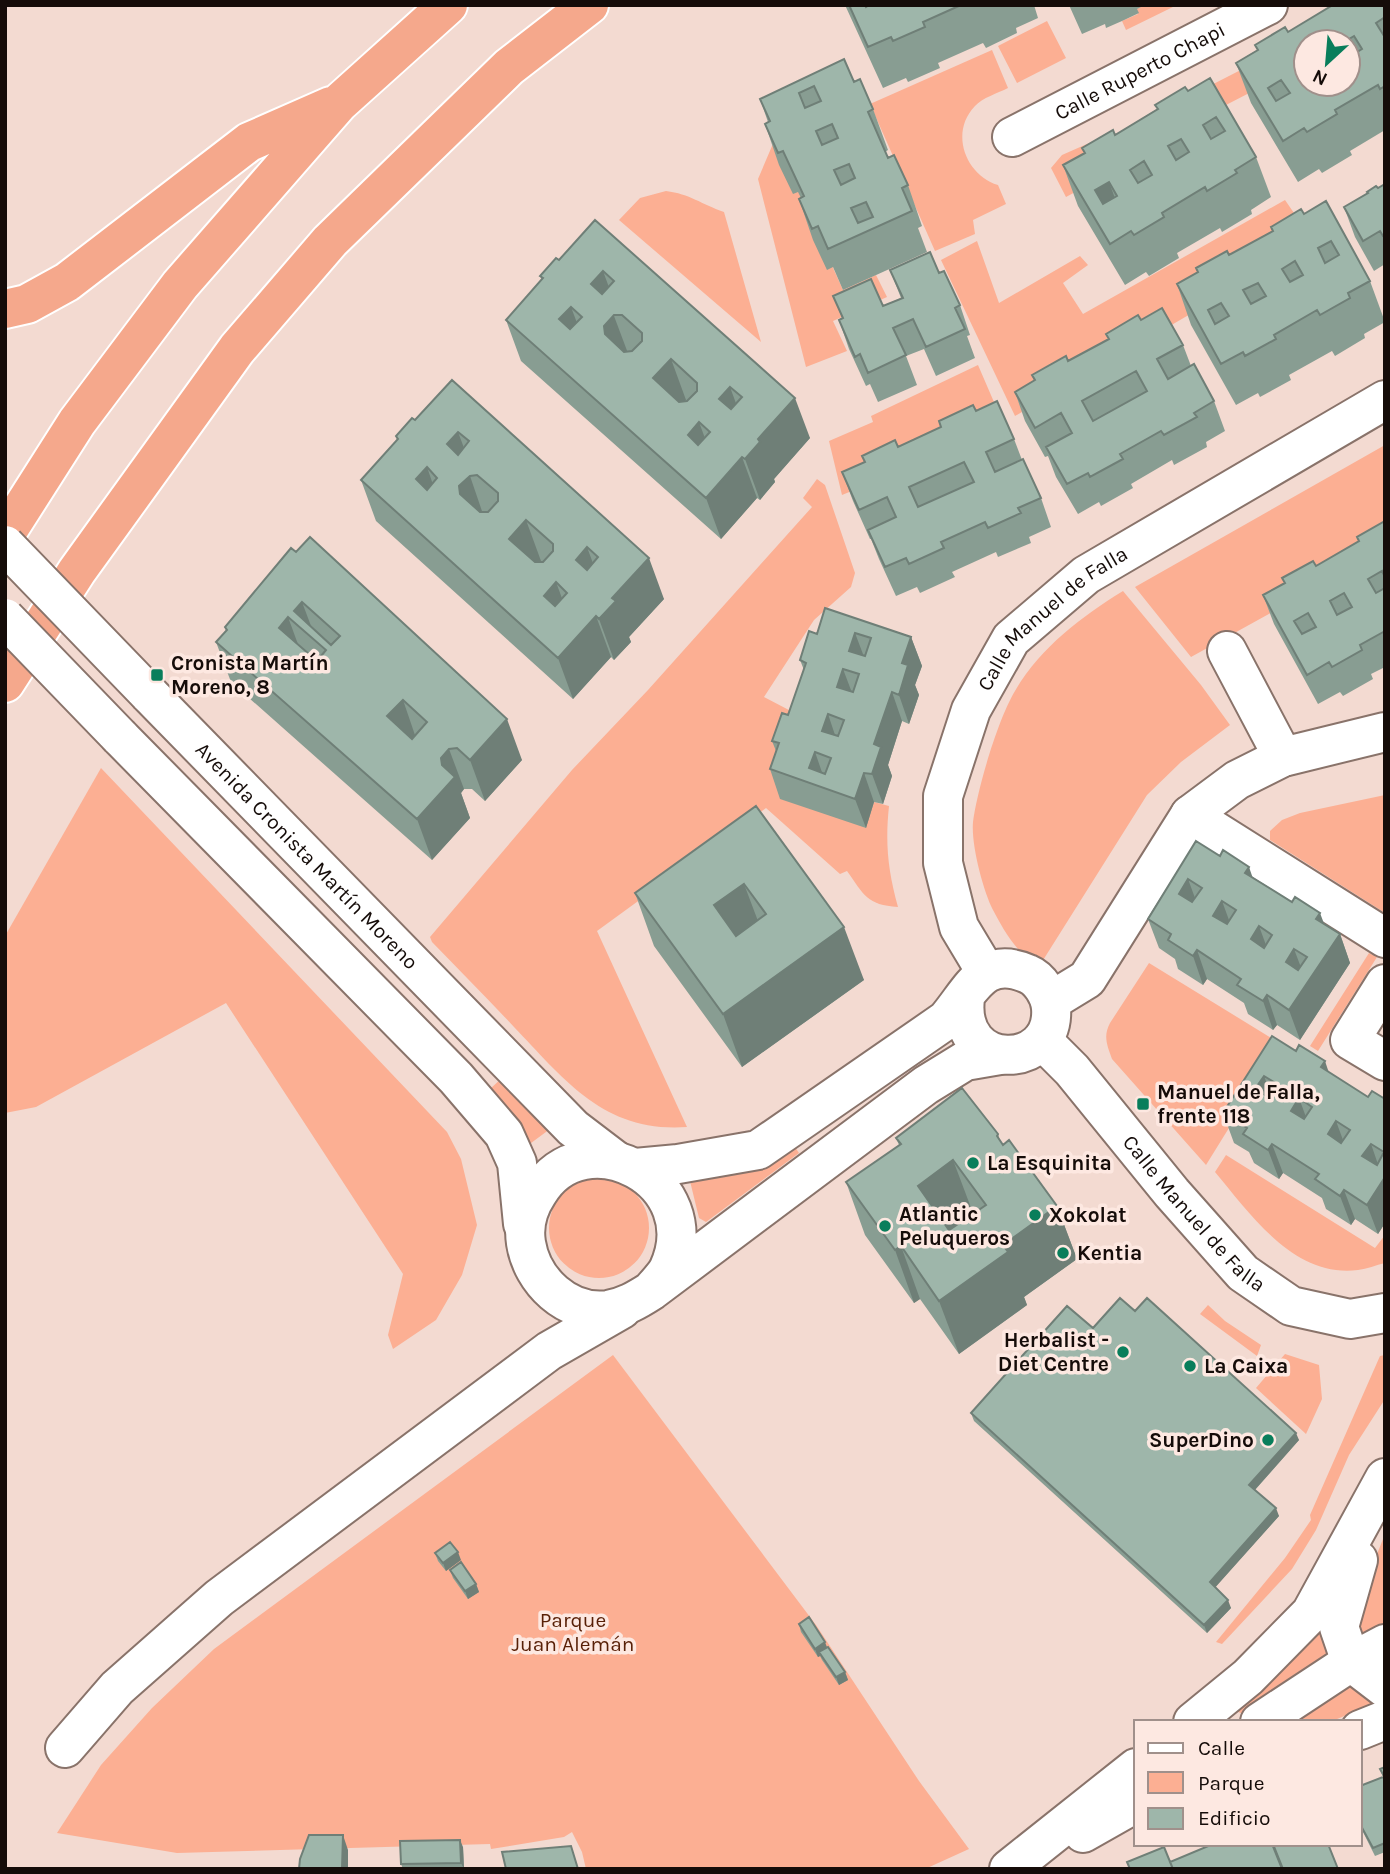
<svg xmlns="http://www.w3.org/2000/svg" width="1390" height="1874" viewBox="0 0 1390 1874" font-family="Karla,sans-serif">
<style>
.green{fill:#fcaf93}
.lines{fill:none;stroke-linecap:round;stroke-linejoin:round}
.minor-casing{stroke:#89736a;stroke-width:42}
.highway-casing{stroke:#fff;stroke-width:42}
.minor{stroke:#fff;stroke-width:38}
.highway{stroke:#f5a88c;stroke-width:38}
.minor-bridge-casing{stroke:#89736a;stroke-width:42;stroke-linecap:butt}
.minor-bridge{stroke:#fff;stroke-width:38}
.wall{fill:#889d92;fill-rule:evenodd}
.shaded-wall{fill:#6f7f77}
.building{fill:#9eb6aa;stroke:#6f7f77;stroke-width:2;fill-rule:evenodd}
.poi-dot{fill:#097e5b;stroke:#fde8e1;stroke-width:2.5}
.labels{text-anchor:middle;stroke-width:7;stroke-linejoin:round;paint-order:stroke}
.street-label{font-size:21px;fill:#150c09;stroke:#fde8e1}
.poi-label{font-size:21px;font-weight:bold;fill:#150c09;stroke:#fde8e1;text-anchor:start}
.park-label{font-size:21px;fill:#581f06;stroke:#fde8e1}
</style>
<rect width="100%" height="100%" fill="#f3dad1"/>
<path class="green" d="M1145 5H1177L1126 30 1122 21 1138 14 1136 9Z
M1047 21 1066 58 1017 83 998 46Z
M992 50 1008 88C998 93 982 98 975 106 949 133 966 175 998 185L1006 204 973 220 975 234 935 251 870 104Z
M1280 50 1292 71 1195 121 1184 99Z
M775 139 843 290 876 275 887 297 833 321 847 351 806 367 758 179Z
M1096 140 1114 171 1066 197 1051 168 1062 155Z
M666 191C690 194 701 204 724 212L761 342 619 220 640 198Z
M1285 200 1314 242 1015 416 941 260 977 241 999 303 1080 256 1088 265 1063 283 1083 314Z
M978 365 1003 423 898 472 842 495 829 441 873 422 871 416Z
M1385 445V550L1191 657 1135 587Z
M817 479 825 485 855 573 851 587 814 620 764 697 808 720 865 828 874 802 889 806C885 844 888 871 898 907 867 905 864 895 847 871L840 874 766 808 597 931 687 1127C604 1133 565 1080 514 1027 487 998 459 970 432 942L430 937 572 770 648 690 812 507 803 498Z
M1123 591 1201 685 1230 725 1181 762 1147 795 1040 965C1019 958 1003 929 993 910 983 890 971 845 973 822 977 790 998 719 1015 691 1040 648 1081 617 1123 591Z
M101 768 447 1132 461 1159 477 1225 462 1275 436 1320 393 1349 388 1335 403 1274 226 1003 36 1107 5 1113V936Z
M1385 795V913L1270 840V831L1282 820 1300 813Z
M1369 953 1377 957 1318 1051 1310 1046Z
M1149 963 1281 1044 1206 1165 1112 1059C1107 1045 1103 1036 1110 1023Z
M503 1077 550 1129 527 1146 490 1089Z
M793 1144 799 1153 706 1222 699 1218 690 1181Z
M1226 1155 1375 1248 1385 1235V1263C1376 1265 1367 1269 1358 1270 1294 1278 1251 1215 1215 1172Z
M549 1228a50 50 0 1 1 100 0a50 50 0 1 1-100 0Z
M1208 1305 1225 1321 1261 1345 1257 1356 1200 1314Z
M1285 1354 1319 1365 1322 1399 1306 1434 1256 1388Z
M613 1355 816 1625 919 1781 969 1849 925 1869H586L582 1852 572 1832 564 1837 491 1849 490 1844 177 1853 57 1833 101 1765 152 1708 214 1649Z
M1385 1355V1399L1349 1455 1316 1530 1292 1569 1222 1644 1216 1642 1285 1558 1311 1520 1310 1515 1380 1356Z
M1385 1534V1625L1358 1637 1360 1597Z
M1319 1618 1331 1654 1243 1714 1236 1711Z
M1343 1680 1374 1702 1373 1704 1330 1722H1283Z"/>
<g class="lines">
<g class="minor-casing">
<g id="minor">
<path id="s1" d="M1012 137 1268 5"/>
<path d="M1227 651 1283 757"/>
<path id="s2" d="M149 694 573 1128 615 1160"/>
<path d="M120 737 456 1078 504 1134 517 1163 523 1224"/>
<path d="M1190 815 1385 938"/>
<path id="s3" d="M986 972 959 927 943 863V796L971 710 1011 639 1086 575 1385 400"/>
<path d="M1385 984 1350 1040 1385 1061"/>
<path d="M1051 1001 1087 979 1190 815 1237 780 1283 757 1385 732"/>
<path id="s4" d="M1042 1040 1072 1070 1172 1193 1243 1273 1291 1306 1350 1319 1385 1313"/>
<path d="M635 1168 678 1164 758 1150 946 1020C971 991 983 954 1028 974 1040 979 1050 995 1051 1008 1056 1071 956 1073 965 998"/>
<path d="M651 1291C657 1284 664 1277 668 1270 710 1181 584 1116 538 1193 528 1208 523 1224 526 1243 532 1281 567 1315 608 1310 625 1307 637 1300 651 1291L926 1085 965 1061 1000 1055"/>
<path d="M1358 1560 1339 1627 1351 1662 1385 1688"/>
<path d="M1193 1722 1248 1677 1311 1613 1385 1478"/>
<path d="M1260 1722 1351 1662 1385 1644"/>
<path d="M1360 1730 1385 1720"/>
<path d="M65 1748 117 1688 219 1598 549 1351 622 1309"/>
<path d="M1083 1833 1136 1803"/>
<path d="M1009 1869 1136 1768"/>
</g>
</g>
<g class="highway-casing">
<path id="highway" d="M5 309 27 304 67 282 249 142 331 106
M5 535 77 422 180 285 339 103 448 5
M5 683 77 571 237 349 330 241 509 67 589 5"/>
</g>
<use href="#minor" class="minor"/>
<use href="#highway" class="highway"/>
<g class="minor-bridge-casing">
<path id="minor-bridge" d="M5 545 149 694
M5 618 120 737"/>
</g>
<use href="#minor-bridge" class="minor-bridge"/>
</g>
<path class="wall" d="M845 5H1034L1038 18 1016 28 1017 33 986 48 983 43 938 63 940 68 908 82 906 78 883 88Z
M1069 5H1145L1137 9 1139 13 1122 21 1106 28 1105 24 1082 34Z
M1329 5H1385V130L1350 151 1352 155 1322 173 1319 169 1298 182 1251 103 1236 63 1257 50 1255 45 1288 32 1330 7ZM1306 42H1348V84H1306Z
M844 59 854 82 873 109 888 150 885 152 888 158 908 185 922 226 918 228 927 252 843 290 833 267 827 270 813 240 799 199 801 198 798 192 793 194 779 165 765 124 768 122 760 99Z
M1210 78 1256 157 1271 197 1251 210 1252 214 1222 232 1220 228 1177 253 1179 258 1149 276 1146 272 1125 285 1078 206 1063 165 1084 153 1082 148 1115 135 1157 109 1155 105 1188 91Z
M1385 184V264L1374 271 1355 237 1344 207Z
M1304 214 1370 281 1385 322 1364 334 1365 338 1335 356 1332 351 1289 375 1291 380 1260 397 1258 393 1236 405 1191 325 1177 284 1272 231 1271 227Z
M595 220 810 438 774 479 775 482 760 500 757 498 721 539 521 361 506 320 542 280 540 276 559 260Z
M890 270 939 273 960 305 970 335 967 336 975 358 936 376 924 349 906 356 917 385 878 402 870 384 866 386 849 349 839 320 842 318 833 296 883 306 901 298Z
M1141 320 1183 345 1191 366 1214 401 1225 431 1206 442 1207 447 1174 465 1172 460 1131 484 1133 488 1101 506 1099 502 1078 514 1056 477 1048 456 1045 457 1025 421 1015 392 1034 381 1032 375 1068 361 1108 339 1106 334Z
M452 380 664 599 629 637 631 642 614 660 611 657 573 699 376 521 361 480 397 440 396 436 415 420Z
M976 411 1014 439 1022 460 1041 498 1051 527 1029 537 1031 543 998 557 996 552 952 572 955 577 920 593 917 587 896 596 879 559 871 539H870L853 501 842 472Z
M1385 521V667L1371 674 1373 679 1343 696 1340 692 1318 704 1274 624 1263 595 1284 583 1282 578 1316 566 1359 542 1357 537Z
M291 548 522 760 485 801 472 789H464L461 793 470 818 432 860 231 682 216 642 226 631 225 627Z
M825 608 911 637 922 666 915 685 919 695 909 724 902 721 888 765 892 776 883 804 874 802 866 828 780 799 770 769 776 751 772 741 788 715 804 670 800 660 817 634Z
M756 806 864 980 742 1067 654 946 635 893Z
M1196 841 1340 934 1350 963 1300 1040 1277 1025 1273 1030 1248 1014 1244 1003 1207 979 1203 985 1178 969 1175 959 1159 948 1148 919Z
M1272 1036 1368 1097 1385 1099V1223L1378 1234 1355 1219 1351 1225 1326 1209 1322 1198 1283 1173 1279 1179 1254 1163 1249 1152 1234 1143 1223 1113Z
M998 1134 1000 1141 1057 1206 1077 1259 1024 1297 1027 1305 959 1354 920 1299 914 1303 865 1235 846 1182 899 1145 896 1138Z
M1135 1311 1299 1440 1255 1490 1279 1516 1215 1587 1231 1608 1207 1633 974 1421 971 1413Z
M435 1553 461 1560 446 1571 438 1561Z
M450 1570 476 1584 479 1592 468 1599 453 1578Z
M799 1624 827 1647 845 1672 848 1680 839 1685 822 1660 820 1656 818 1657 801 1632Z
M1385 1767V1852L1375 1856 1360 1826V1786L1383 1777 1380 1769Z
M463 1847 464 1869H403L401 1864Z"/>
<path class="shaded-wall" d="M1109 182 1124 223 1110 231 1095 190Z
M603 271 618 312 614 316 629 356 605 334 604 326 591 284Z
M571 307 586 347 559 319Z
M671 359 686 400 668 419 653 378Z
M730 387 745 428 719 399Z
M795 398 810 438 774 479 775 482 760 500 745 459 758 439Z
M699 422 714 463 688 435Z
M458 432 473 472 470 476 484 517 460 494 447 444Z
M742 457 757 498 721 539 706 498Z
M427 467 441 508 416 479Z
M526 520 541 561 524 579 509 539Z
M587 547 602 588 576 560Z
M649 558 664 599 629 637 631 642 614 660 599 619 612 598Z
M556 582 571 623 544 596Z
M302 602 317 642 294 611Z
M596 616 611 657 573 699 558 658Z
M288 617 303 658 279 628Z
M855 633 866 662 849 651Z
M911 637 922 666 915 685 919 695 909 724 899 695 902 663Z
M843 669 854 698 837 687Z
M892 692 902 721 888 765 892 776 883 804 872 774 874 744Z
M403 700 417 741 402 757 387 716Z
M828 714 838 744 822 731Z
M507 719 522 760 485 801 470 760Z
M449 749 464 789 461 793 470 818 432 860 417 819 442 765 441 758Z
M815 752 825 781 809 768Z
M864 773 874 802 866 828 855 799Z
M1249 867 1259 896 1245 873Z
M1188 879 1199 909 1179 894Z
M744 884 764 937 734 958 714 905Z
M1222 901 1233 931 1213 916Z
M1320 913 1331 942 1316 919Z
M1259 926 1270 956 1251 939Z
M844 927 864 980 742 1067 723 1014Z
M1340 934 1350 963 1300 1040 1289 1010Z
M1294 949 1305 978 1286 962Z
M1197 950 1207 979 1203 985 1193 956Z
M1267 995 1277 1025 1273 1030 1263 1001Z
M1325 1061 1335 1091 1321 1067Z
M1264 1076 1275 1105 1255 1089Z
M1299 1098 1310 1128 1291 1111Z
M1336 1121 1347 1151 1328 1134Z
M1272 1144 1283 1173 1279 1179 1268 1150Z
M1371 1144 1381 1173 1362 1156Z
M953 1160 973 1213 938 1239 918 1186Z
M1385 1177V1223L1378 1234 1367 1205Z
M1344 1190 1355 1219 1351 1225 1340 1196Z
M1057 1206 1077 1259 1024 1297 1027 1305 959 1354 939 1301 1003 1245Z
M901 1246 920 1299 914 1303 895 1250Z
M1296 1433 1299 1440 1252 1493 1249 1485Z
M1276 1508 1279 1516 1213 1590 1210 1582Z
M458 1552 461 1560 446 1571 443 1563Z
M476 1584 479 1592 468 1599 465 1591Z
M1228 1600 1231 1608 1207 1633 1204 1625Z
M825 1642 828 1650 819 1652 820 1656 818 1657 815 1649Z
M845 1672 848 1680 839 1685 836 1677Z
M343 1835 348 1850V1869H342Z
M460 1840 463 1847 464 1869 461 1863Z"/>
<path class="building" d="M849 5H865L866 7 869 5H961L923 22 925 27 893 41 891 37 868 47Z
M1330 5H1385V17L1376 23 1384 36 1385 35V86L1380 89 1378 85 1335 110 1337 114 1307 132 1304 128 1283 141 1236 63 1258 50 1255 45 1285 27 1288 32 1331 6ZM1354 36 1362 49 1349 57 1348 55V84H1306V72L1303 67 1306 65V42H1344ZM1281 80 1290 93 1276 101 1268 88Z
M844 59 854 82 860 79 873 109 868 112 888 158 894 155 908 185 902 188 912 211 828 249 818 226 812 229 799 199 804 196 783 151 778 153 765 124 770 121 760 99ZM814 86 821 101 805 108 799 93ZM832 124 838 138 822 145 816 131ZM849 164 855 178 841 185 834 170ZM866 202 873 217 858 223 851 208Z
M1210 78 1256 157 1235 170 1237 173 1207 191 1205 187 1162 213 1164 217 1134 235 1131 231 1110 244 1063 165 1085 153 1082 148 1113 130 1115 135 1158 109 1155 105 1185 87 1188 91ZM1216 117 1225 131 1211 139 1203 125ZM1181 139 1189 152 1176 160 1168 146ZM1144 161 1152 175 1138 183 1130 170ZM1109 182 1117 196 1103 204 1095 190Z
M1385 184V235L1383 236 1380 231 1363 241 1344 207 1368 193 1367 192 1376 186 1378 188Z
M1326 201 1370 281 1348 293 1350 298 1320 315 1317 310 1274 335 1276 339 1245 356 1243 352 1221 364 1177 284 1198 272 1196 268 1227 251 1229 255 1273 231 1271 227 1301 209 1304 214ZM1331 241 1339 255 1325 263 1318 248ZM1295 261 1303 275 1290 282 1282 269ZM1258 283 1266 296 1251 304 1243 290ZM1221 303 1229 316 1215 324 1208 310Z
M595 220 795 398 758 439 760 442 745 459 742 457 706 498 506 320 543 278 540 276 556 258 559 260ZM603 271 614 281 602 294 591 284ZM571 307 582 317 570 329 559 319ZM614 315H622L642 333V341L632 351 624 352 605 334 604 326ZM671 359 697 383V391L687 401 679 402 653 378ZM730 387 742 397 731 409 719 399ZM699 422 710 432 698 445 688 435Z
M930 252 939 273 944 271 960 305 955 308 965 329 926 347 913 319 893 328 906 355 868 373 860 354 855 357 839 320 843 318 833 296 871 279 883 306 903 298 890 270Z
M1162 308 1183 345 1157 359 1168 379 1194 364 1214 401 1194 413 1197 417 1164 435 1161 431 1120 454 1123 459 1090 477 1088 473 1067 484 1046 447 1072 433 1061 413 1035 428 1015 392 1035 380 1032 375 1066 356 1068 361 1109 339 1106 334 1138 315 1141 320ZM1136 371 1147 391 1093 421 1082 401Z
M452 380 649 558 612 598 616 601 599 619 596 616 558 658 361 480 398 439 396 436 412 418 415 420ZM458 432 469 441 458 455 447 444ZM427 467 437 478 427 490 416 479ZM477 475 498 493V501L488 512H480L460 494 459 486 470 476ZM526 520 553 544V551L543 562H535L509 539ZM587 547 598 557 587 570 576 560ZM556 582 567 593 555 606 544 596Z
M997 401 1014 439 986 452 995 472 1023 459 1041 498 1018 508 1021 513 988 528 985 522 941 542 944 548 909 564 906 558 885 567 868 530 896 517 887 497 859 510 842 472 865 462 862 456 895 440 898 447 941 427 939 421 973 405 976 411ZM964 462 974 482 918 507 909 487Z
M1385 521V577L1382 571 1368 579 1376 593 1385 588V631L1360 645 1362 650 1332 667 1329 662 1307 675 1263 595 1285 583 1282 578 1313 561 1316 566 1359 541 1357 537ZM1344 593 1352 607 1337 615 1330 601ZM1308 613 1316 627 1302 634 1294 621Z
M310 537 507 719 470 760 457 748 449 749 441 758 442 765 455 777 417 819 216 642 227 630 225 627 291 548 296 552ZM302 602 340 636 331 645 294 611ZM288 617 326 650 317 661 279 628ZM403 700 427 722 412 739 387 716Z
M825 608 911 637 902 663 908 665 899 695 892 692 874 744 881 747 872 774 864 773 855 799 770 769 779 743 772 741 782 713 788 715 806 663 800 660 809 631 817 634ZM855 633 871 638 865 656 849 651ZM843 669 859 674 853 692 837 687ZM828 714 844 720 838 736 822 731ZM815 752 831 758 825 774 809 768Z
M756 806 844 927 723 1014 635 893ZM744 884 766 914 736 936 714 905Z
M1196 841 1220 856 1223 850 1249 867 1245 873 1292 902 1295 897 1320 913 1316 919 1340 934 1289 1010 1267 995 1263 1001 1237 985 1241 979 1197 950 1193 956 1168 940 1171 934 1148 919ZM1188 879 1202 888 1192 902 1179 894ZM1222 901 1236 910 1227 924 1213 916ZM1259 926 1272 935 1264 948 1251 939ZM1294 949 1307 957 1298 970 1286 962Z
M1272 1036 1296 1051 1299 1045 1325 1061 1321 1067 1368 1097 1372 1091 1385 1099V1177L1367 1205 1344 1190 1340 1196 1315 1179 1319 1174 1272 1144 1268 1150 1243 1134 1247 1128 1223 1113ZM1264 1076 1277 1084 1268 1097 1255 1089ZM1299 1098 1312 1107 1304 1119 1291 1111ZM1336 1121 1350 1130 1341 1143 1328 1134ZM1371 1144 1384 1152 1377 1165 1362 1156Z
M962 1088 998 1134 997 1136 1003 1145 1009 1140 1057 1206 1003 1245 1008 1252 939 1301 901 1246 895 1250 846 1182 901 1144 896 1138ZM953 1160 986 1205 949 1230 918 1186Z
M1120 1298 1135 1311 1147 1298 1296 1433 1249 1485 1276 1508 1210 1582 1228 1600 1204 1625 971 1413 1067 1306 1093 1328Z
M450 1542 458 1552 443 1563 435 1553Z
M461 1562 476 1584 465 1591 450 1570Z
M809 1617 825 1642 815 1649 799 1624Z
M828 1647 845 1672 836 1677 819 1652Z
M1385 1767V1778L1380 1769Z
M1383 1777 1385 1780V1843L1373 1848 1360 1824V1786Z
M309 1835H343L342 1869H299L300 1859Z
M460 1840 461 1863 401 1864 400 1841Z
M1213 1844H1272L1282 1869H1173L1170 1862Z
M1273 1844H1328L1338 1869H1283Z
M571 1846 578 1869H506L502 1852Z
M1164 1847 1173 1869H1130L1127 1862Z"/>
<g class="poi-dot">
<rect x="150" y="668" width="14" height="14" rx="3.5"/>
<rect x="1136" y="1097" width="14" height="14" rx="3.5"/>
<circle cx="973" cy="1163" r="7"/>
<circle cx="1035" cy="1215" r="7"/>
<circle cx="885" cy="1226" r="7"/>
<circle cx="1063" cy="1253" r="7"/>
<circle cx="1123" cy="1352" r="7"/>
<circle cx="1190" cy="1366" r="7"/>
<circle cx="1268" cy="1440" r="7"/>
</g>
<g class="labels">
<g class="street-label">
<text dy="7" stroke="none"><textPath href="#s1" startOffset="144">Calle Ruperto Chapi</textPath></text>
<text dy="7" stroke="none"><textPath href="#s3" startOffset="401">Calle Manuel de Falla</textPath></text>
<text dy="7" stroke="none"><textPath href="#s2" startOffset="226">Avenida Cronista Martín Moreno</textPath></text>
<text dy="7" stroke="none"><textPath href="#s4" startOffset="231">Calle Manuel de Falla</textPath></text>
</g>
<g class="poi-label">
<text x="171" y="670">Cronista Martín<tspan x="171" dy="24">Moreno, 8</tspan></text>
<text x="1157" y="1099">Manuel de Falla,<tspan x="1157" dy="24">frente 118</tspan></text>
<text x="987" y="1170">La Esquinita</text>
<text x="899" y="1221">Atlantic<tspan x="899" dy="24">Peluqueros</tspan></text>
<text x="1049" y="1222">Xokolat</text>
<text x="1077" y="1260">Kentia</text>
<text x="1109" y="1347" text-anchor="end">Herbalist -<tspan x="1109" dy="24">Diet Centre</tspan></text>
<text x="1204" y="1373">La Caixa</text>
<text x="1254" y="1447" text-anchor="end">SuperDino</text>
</g>
<g class="park-label">
<text x="573" y="1627">Parque<tspan x="573" dy="24">Juan Alemán</tspan></text>
</g>
</g>
<rect width="1390" height="1874" fill="none" stroke="#150c09" stroke-width="14"/>
<rect x="1134" y="1720" width="228" height="126" fill="#fde8e1" stroke="#a0908b" stroke-width="2"/>
<rect x="1148" y="1743" width="35" height="10" fill="#ffffff" stroke="#a0908b" stroke-width="2"/>
<text x="1198" y="1755" font-size="21" fill="#150c09">Calle</text>
<rect x="1148" y="1772" width="35" height="21" fill="#fcaf93" stroke="#a0908b" stroke-width="2"/>
<text x="1198" y="1790" font-size="21" fill="#150c09">Parque</text>
<rect x="1148" y="1808" width="35" height="21" fill="#9eb6aa" stroke="#a0908b" stroke-width="2"/>
<text x="1198" y="1825" font-size="21" fill="#150c09">Edificio</text>
<g transform="translate(1327 63) rotate(206)"><circle r="33" fill="#fde8e1" stroke="#a0908b" stroke-width="2"/>
<path d="M0-5L12 26L0 18L-12 26Z" fill="#097e5b"/>
<text y="-10" font-size="19" font-weight="bold" text-anchor="middle" fill="#150c09">N</text>
</g>
</svg>
